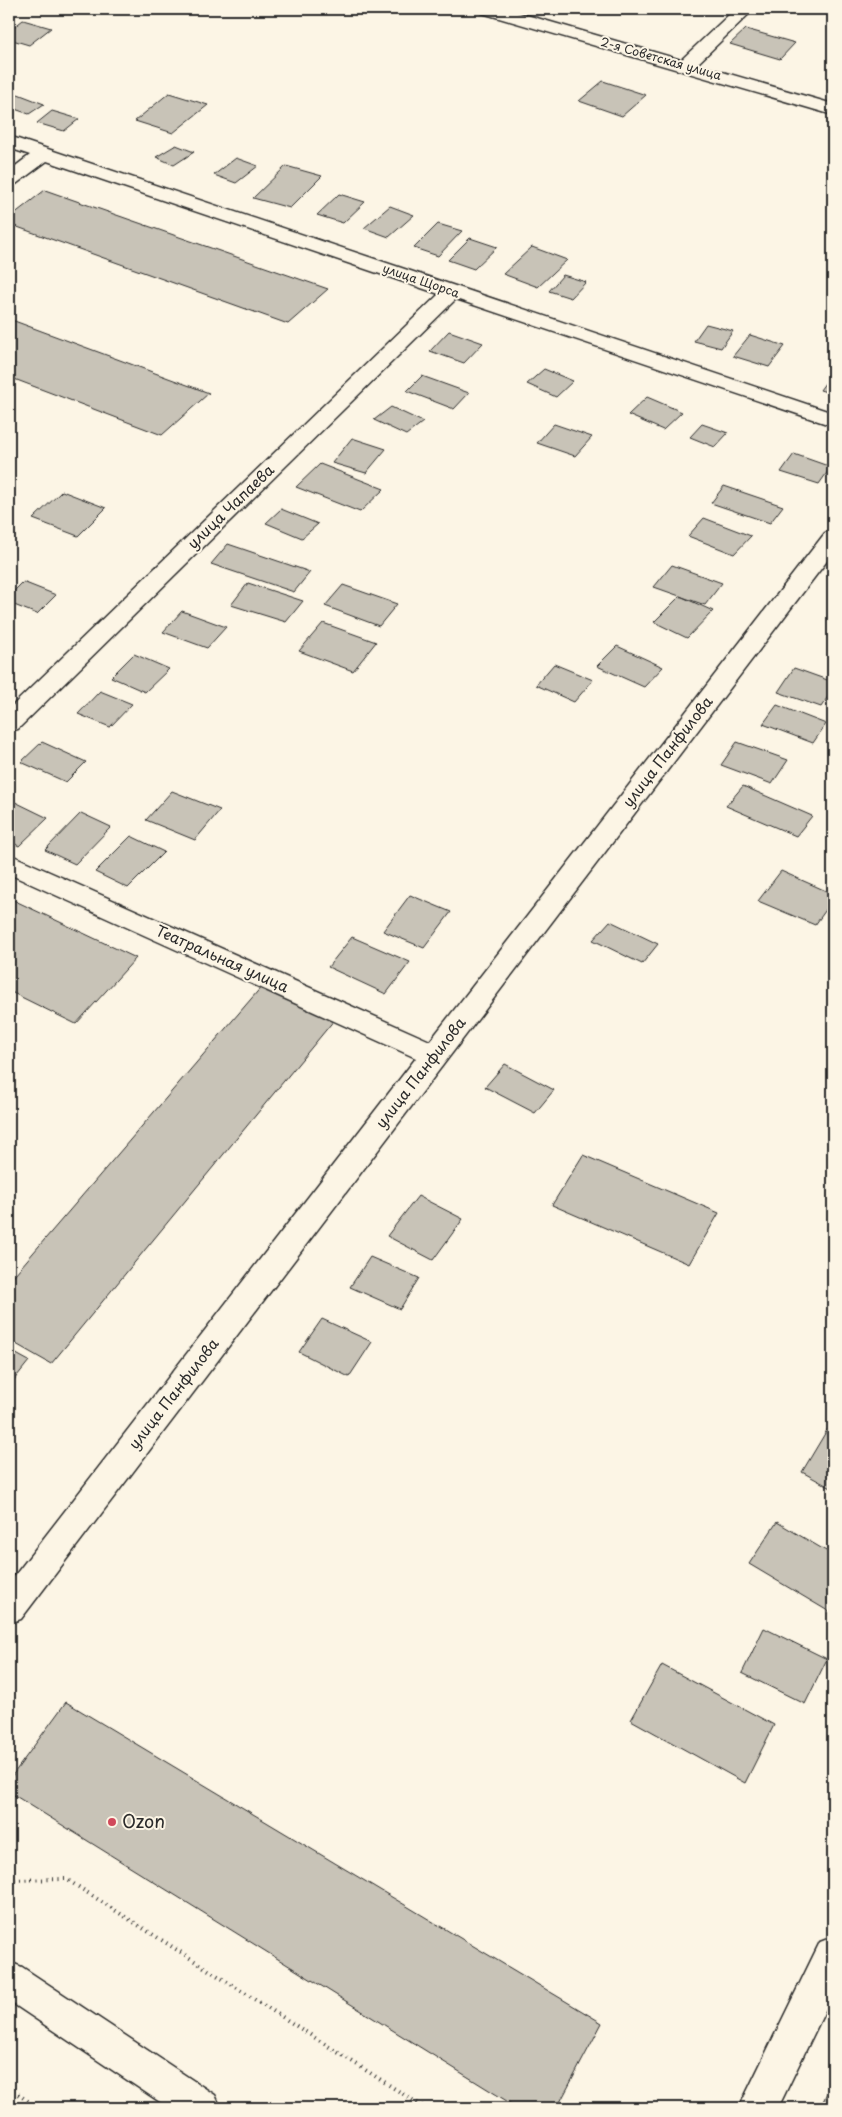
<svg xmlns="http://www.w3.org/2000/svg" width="842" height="2117" viewBox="0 0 842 2117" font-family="'Playpen Sans',sans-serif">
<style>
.building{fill:#c8c3b7;stroke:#2b2b2b}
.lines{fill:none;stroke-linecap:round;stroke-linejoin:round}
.minor-casing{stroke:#2b2b2b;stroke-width:3}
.major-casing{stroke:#2b2b2b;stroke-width:3}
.path{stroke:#2b2b2b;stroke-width:4;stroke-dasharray:1 4.5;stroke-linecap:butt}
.minor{fill:#fcf5e5;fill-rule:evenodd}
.major{fill:#fcf5e5;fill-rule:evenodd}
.poi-dot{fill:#d1495b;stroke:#fcf5e5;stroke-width:2}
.labels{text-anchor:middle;stroke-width:4;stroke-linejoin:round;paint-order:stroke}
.far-street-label{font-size:12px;fill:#2b2b2b;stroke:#fcf5e5}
.street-label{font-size:15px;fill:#2b2b2b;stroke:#fcf5e5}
.near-poi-label{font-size:18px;fill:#2b2b2b;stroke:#fcf5e5;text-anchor:start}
</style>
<rect width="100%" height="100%" fill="#fcf5e5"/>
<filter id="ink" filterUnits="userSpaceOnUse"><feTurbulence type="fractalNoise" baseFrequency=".02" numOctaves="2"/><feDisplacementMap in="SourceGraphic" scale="10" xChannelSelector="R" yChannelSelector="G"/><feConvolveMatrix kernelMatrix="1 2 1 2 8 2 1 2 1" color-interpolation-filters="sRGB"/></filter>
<g filter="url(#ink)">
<path class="building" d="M23 20 51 28 29 45 9 39V31Z
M746 29 795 43 780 59 730 44Z
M603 81 646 95 622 116 579 101Z
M169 93 208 105 173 133 135 121Z
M18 94 44 104 29 114 9 107V100Z
M52 111 79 119 64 131 37 123Z
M176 145 194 152 174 165 156 157Z
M236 158 258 166 236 183 214 175Z
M286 166 322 176 290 208 253 198Z
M45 190 328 289 288 324 9 224V218Z
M339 194 365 202 343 223 317 215Z
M390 206 414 215 389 237 364 228Z
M438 224 462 231 438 256 414 248Z
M470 238 497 247 474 269 448 260Z
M532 247 567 260 538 287 503 274Z
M563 275 586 282 571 298 549 291Z
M9 319 209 393 162 435 9 377Z
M706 324 733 331 721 348 694 341Z
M449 331 483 343 464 363 430 351Z
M750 335 785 346 769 367 733 356Z
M544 369 573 381 556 397 527 384Z
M831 375H833V394L820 390Z
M422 376 469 393 454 409 407 391Z
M647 397 682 412 663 430 628 415Z
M391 407 423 422 406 435 374 420Z
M554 424 592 437 575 456 537 443Z
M702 424 728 433 715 447 690 437Z
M352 438 386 449 366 473 332 463Z
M794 454 831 467 819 484 781 472Z
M320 464 384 489 360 512 296 487Z
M724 486 783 506 770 523 711 503Z
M62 491 106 508 78 536 33 519Z
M281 509 318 524 302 538 266 523Z
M704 518 751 536 734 554 688 536Z
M228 544 310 572 294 592 211 564Z
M672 565 722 583 705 605 654 587Z
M23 582 56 595 37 614 9 603V596Z
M248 583 303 601 286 622 231 605Z
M343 585 397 604 379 626 325 606Z
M680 596 713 611 687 638 654 622Z
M182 611 226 627 207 648 163 632Z
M323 623 376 642 353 671 299 651Z
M617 646 663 667 644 687 597 666Z
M134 654 169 669 145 692 111 677Z
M554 664 593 680 574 702 536 685Z
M794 668 833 682V689L821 707 778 692Z
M100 691 132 704 110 727 78 714Z
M777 705 826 724 813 743 763 724Z
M42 742 86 762 66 782 21 762Z
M737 742 788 760 772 784 721 765Z
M743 786 812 816 796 836 726 806Z
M172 791 220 810 195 840 146 820Z
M9 799 48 818 19 846 9 841Z
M81 813 111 827 75 864 45 850Z
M131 836 164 852 128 888 95 872Z
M781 871 833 894V900L815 925 758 901Z
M410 895 451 912 424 948 383 931Z
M9 898 136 958 76 1024 9 991Z
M610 921 658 944 642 964 593 940Z
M352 937 410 962 386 994 328 967Z
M263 985 335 1019 51 1364 9 1340V1281Z
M505 1064 554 1090 535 1113 485 1087Z
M583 1155 719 1213 689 1264 552 1205Z
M418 1196 463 1219 433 1260 387 1236Z
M370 1257 419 1278 400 1309 350 1287Z
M322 1319 372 1342 349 1377 299 1352Z
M9 1350 29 1361 9 1386Z
M833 1420V1489L802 1472Z
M777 1522 833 1555V1614L749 1564Z
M764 1628 827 1659 805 1704 742 1673Z
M662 1665 774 1725 745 1783 631 1720Z
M66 1702 602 2023 557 2108H518L9 1792V1780Z
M833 2079V2108H829L822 2104Z"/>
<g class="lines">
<g class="minor-casing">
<path id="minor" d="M735 9H754L692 69H680L677 65 680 61Z
M9 136 833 413V426L456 299 18 729 9 731V709L439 294 47 161 16 184 9 186V171L30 155 9 148Z
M833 531V553L21 1619 9 1623V1583L416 1058 9 874V854L430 1041 825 533Z
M833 1937V1994L778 2108H739L820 1942Z
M9 1962 22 1967 215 2095 221 2108H169L9 2001Z"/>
</g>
<g class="major-casing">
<path id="major" d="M479 9H506L833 104V115L482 13Z"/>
</g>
<path class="path" d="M9 1880 66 1879 425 2108
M9 2088 38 2108"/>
<use href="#minor" class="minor"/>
<use href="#major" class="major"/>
</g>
</g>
<circle class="poi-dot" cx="112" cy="1822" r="5"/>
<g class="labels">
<g class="far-street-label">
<text transform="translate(661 59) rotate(16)" y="4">2-я Советская улица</text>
<text transform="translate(421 281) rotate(19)" y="4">улица Щорса</text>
</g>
<g class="street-label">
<text transform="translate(231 507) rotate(-44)" y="5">улица Чапаева</text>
<text transform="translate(668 752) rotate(-52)" y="5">улица Панфилова</text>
<text transform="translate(222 959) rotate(24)" y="5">Театральная улица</text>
<text transform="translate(421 1073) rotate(-52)" y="5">улица Панфилова</text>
<text transform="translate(174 1394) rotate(-52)" y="5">улица Панфилова</text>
</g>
<g class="near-poi-label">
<text x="122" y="1828">Ozon</text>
</g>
</g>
<rect width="842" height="2117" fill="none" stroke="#fcf5e5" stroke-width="30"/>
<rect x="15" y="15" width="812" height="2087" fill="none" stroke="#2b2b2b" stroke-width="2" filter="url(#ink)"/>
</svg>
